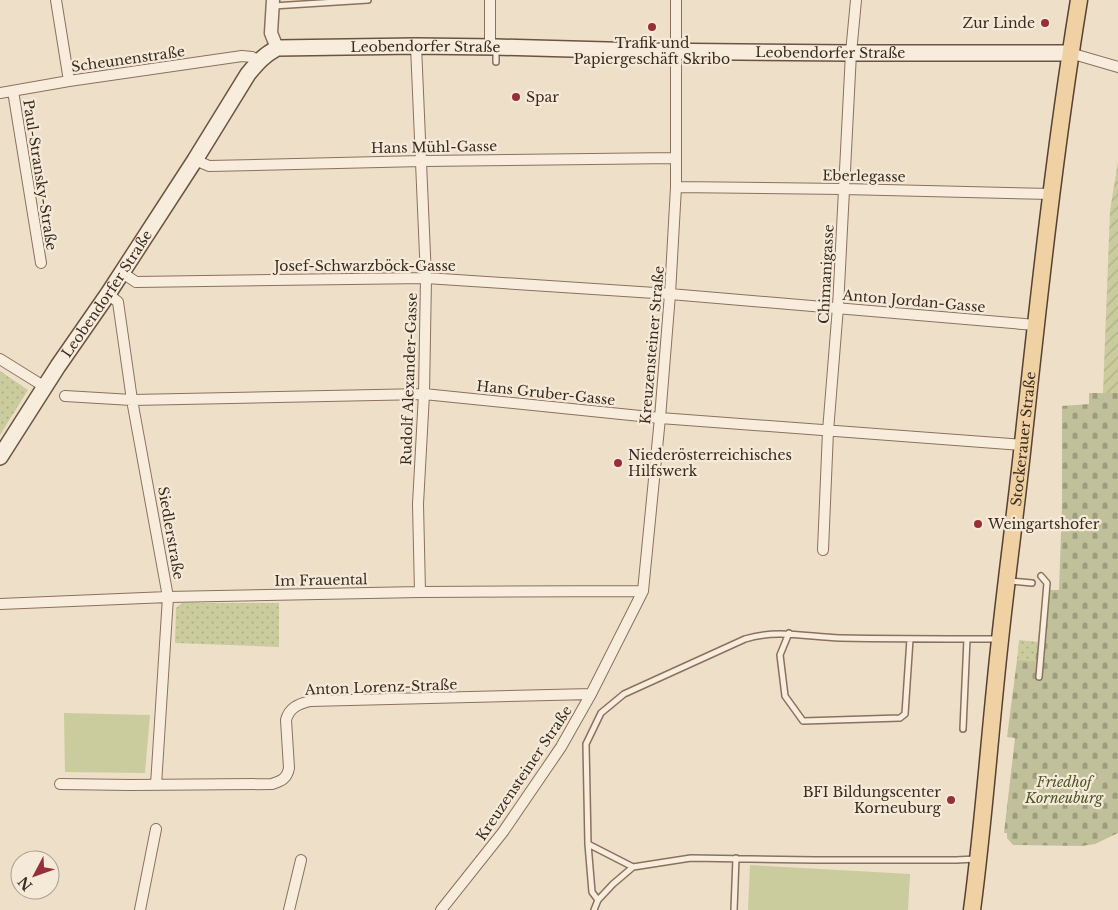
<svg xmlns="http://www.w3.org/2000/svg" width="1118" height="910" viewBox="0 0 1118 910" font-family="'Libre Baskerville',serif">
<style>
.grass{fill:url(#grass-dots)}
.cemetery{fill:url(#cemetery-stones)}
.garden{fill:url(#garden-furrows)}
.pitch{fill:#cacc9d}
.lines{fill:none;stroke-linecap:round;stroke-linejoin:round}
.service-casing{stroke:#8a715e;stroke-width:8}
.minor-casing{stroke:#8a715e;stroke-width:12}
.tertiary-casing{stroke:#8a715e;stroke-width:15}
.secondary-casing{stroke:#6c5341;stroke-width:18}
.primary-casing{stroke:#584032;stroke-width:19}
.service{stroke:#f8eddc;stroke-width:5}
.minor{stroke:#f8eddc;stroke-width:10}
.tertiary{stroke:#f8eddc;stroke-width:12}
.secondary{stroke:#f8eddc;stroke-width:15}
.primary{stroke:#efd1a3;stroke-width:16}
.poi-dot{fill:#972f39;stroke:#f5ead8;stroke-width:2}
.labels{text-anchor:middle;stroke-width:4.5;stroke-linejoin:round;paint-order:stroke}
.poi-label{font-size:14px;fill:#3a2b21;stroke:#f5ead8;text-anchor:start}
.street-label{font-size:14px;fill:#3a2b21;stroke:#f5ead8}
.park-label{font-size:14px;font-style:italic;fill:#4e5628;stroke:#f5ead8}
</style>
<defs>
<pattern id="grass-dots" width="8" height="8" patternUnits="userSpaceOnUse" patternTransform="scale(1.25)"><rect width="8" height="8" fill="#cacc9d"/><path d="M2 2h.1M6 6h.1" fill="none" stroke="#aeaf87" stroke-width="1.8" stroke-linecap="round"/></pattern>
<pattern id="cemetery-stones" width="16" height="16" patternUnits="userSpaceOnUse" patternTransform="scale(1.25)"><rect width="16" height="16" fill="#c0c19b"/><path d="M2 7V4a2 2 0 0 1 4 0v3zM10 15v-3a2 2 0 0 1 4 0v3z" fill="#9d9d7e"/></pattern>
<pattern id="garden-furrows" width="10" height="10" patternUnits="userSpaceOnUse" patternTransform="scale(1.25)"><rect width="10" height="10" fill="#cacc9d"/><path d="M-1 1l2-2M0 10L10 0M9 11l2-2" fill="none" stroke="#aeaf87"/></pattern>
</defs>
<rect width="100%" height="100%" fill="#eedfc9"/>
<path class="grass" d="M0 371 28 390 0 435Z
M182 603H279V647L175 643 176 608Z
M1019 640 1038 642 1035 663 1017 660Z"/>
<path class="cemetery" d="M1089 393H1118V833L1095 844 1082 846 1013 845 1007 838V833H1004L1015 738 1007 737 1017 660 1035 662 1044 590H1059L1062 506V406L1089 404Z"/>
<path class="garden" d="M1118 161V393H1103L1110 211Z"/>
<path class="pitch" d="M64 713 150 715 145 773 65 772Z
M750 865 910 874 908 910H748Z"/>
<g class="lines">
<g class="service-casing">
<path id="service" d="M273 6 368 0
M496 50V62
M1010 581 1032 583
M789 633 780 655 785 696 803 721 900 718 905 714 910 639
M1039 677 1047 583 1041 576
M963 729 967 639
M588 844 633 867
M598 900 592 892 588 844 586 744 601 713 624 694 745 639C777 629 808 637 840 638 893 639 945 639 998 639
M594 910 598 900 613 884 633 867 691 858 815 860H956L976 859
M734 910 736 858"/>
</g>
<g class="minor-casing">
<path id="minor" d="M56 0 69 81
M416 46 426 278 424 394 418 504 420 592
M490 47V0
M1070 53 1118 67
M13 91 41 263
M0 93 69 81 242 56 252 57 258 61
M195 160 209 166 422 161 675 158
M676 187 844 189 1052 194
M121 272 136 282 426 278 670 294 1035 325
M108 294 118 302 132 400 168 597 156 785
M0 359 45 387
M65 396 132 400 424 394 660 418 1023 445
M823 550 828 431 838 307 851 53 856 0
M0 604 168 597 420 592 643 591
M60 784 131 785 272 784C281 781 287 779 289 768L286 720C289 708 298 704 310 701L591 694
M140 910 156 829
M289 910 301 860
M441 910 503 832 561 747 591 694 643 591 660 418 670 294 676 187V0"/>
</g>
<g class="tertiary-casing">
<path id="tertiary" d="M273 0 271 33 277 48"/>
</g>
<g class="secondary-casing">
<g id="secondary">
<path id="s1" d="M0 457 58 366 108 294 195 160 248 74C258 62 263 56 277 48L416 46 496 47 643 51 851 53H1070"/>
</g>
</g>
<g class="primary-casing">
<g id="primary">
<path id="s2" d="M972 910C984 820 990 730 1000 640 1007 574 1016 509 1023 443 1039 295 1055 147 1079 0"/>
</g>
</g>
<use href="#service" class="service"/>
<use href="#minor" class="minor"/>
<use href="#tertiary" class="tertiary"/>
<use href="#secondary" class="secondary"/>
<use href="#primary" class="primary"/>
</g>
<g class="poi-dot">
<circle cx="1045" cy="23" r="5"/>
<circle cx="652" cy="27" r="5"/>
<circle cx="516" cy="97" r="5"/>
<circle cx="618" cy="463" r="5"/>
<circle cx="978" cy="524" r="5"/>
<circle cx="951" cy="800" r="5"/>
</g>
<g class="labels">
<g class="poi-label">
<text x="1035" y="28" text-anchor="end">Zur Linde</text>
<text x="652" y="48" text-anchor="middle">Trafik und<tspan x="652" dy="16">Papiergeschäft Skribo</tspan></text>
<text x="526" y="102">Spar</text>
<text x="628" y="460">Niederösterreichisches<tspan x="628" dy="16">Hilfswerk</tspan></text>
<text x="988" y="529">Weingartshofer</text>
<text x="941" y="797" text-anchor="end">BFI Bildungscenter<tspan x="941" dy="16">Korneuburg</tspan></text>
</g>
<g class="street-label">
<text dy="5" stroke="none"><textPath href="#s1" startOffset="644">Leobendorfer Straße</textPath></text>
<text dy="5" stroke="none"><textPath href="#s1" startOffset="1049">Leobendorfer Straße</textPath></text>
<text transform="translate(128 59) rotate(-8)" y="5">Scheunenstraße</text>
<text transform="translate(434 147) rotate(-1)" y="5">Hans Mühl-Gasse</text>
<text transform="translate(40 175) rotate(81)" y="5">Paul-Stransky-Straße</text>
<text transform="translate(864 176) rotate(1)" y="5">Eberlegasse</text>
<text x="365" y="271">Josef-Schwarzböck-Gasse</text>
<text transform="translate(826 274) rotate(-87)" y="5">Chimanigasse</text>
<text dy="5" stroke="none"><textPath href="#s1" startOffset="195">Leobendorfer Straße</textPath></text>
<text transform="translate(914 301) rotate(5)" y="5">Anton Jordan-Gasse</text>
<text transform="translate(652 345) rotate(-85)" y="5">Kreuzensteiner Straße</text>
<text transform="translate(409 379) rotate(-88)" y="5">Rudolf Alexander-Gasse</text>
<text transform="translate(546 393) rotate(6)" y="5">Hans Gruber-Gasse</text>
<text dy="5" stroke="none"><textPath href="#s2" startOffset="474">Stockerauer Straße</textPath></text>
<text transform="translate(171 533) rotate(80)" y="5">Siedlerstraße</text>
<text transform="translate(321 580) rotate(-1)" y="5">Im Frauental</text>
<text transform="translate(381 687) rotate(-2)" y="5">Anton Lorenz-Straße</text>
<text transform="translate(524 773) rotate(-56)" y="5">Kreuzensteiner Straße</text>
</g>
<g class="park-label">
<text x="1064" y="787">Friedhof<tspan x="1064" dy="16">Korneuburg</tspan></text>
</g>
</g>
<g transform="translate(35 875) rotate(229)"><circle r="24" fill="#f5ead8" stroke="#aa9e8f"/>
<path d="M0-4L9 19L0 12L-9 19Z" fill="#972f39"/>
<text y="-8" font-size="14" font-weight="bold" text-anchor="middle" fill="#3a2b21">N</text>
</g>
</svg>
